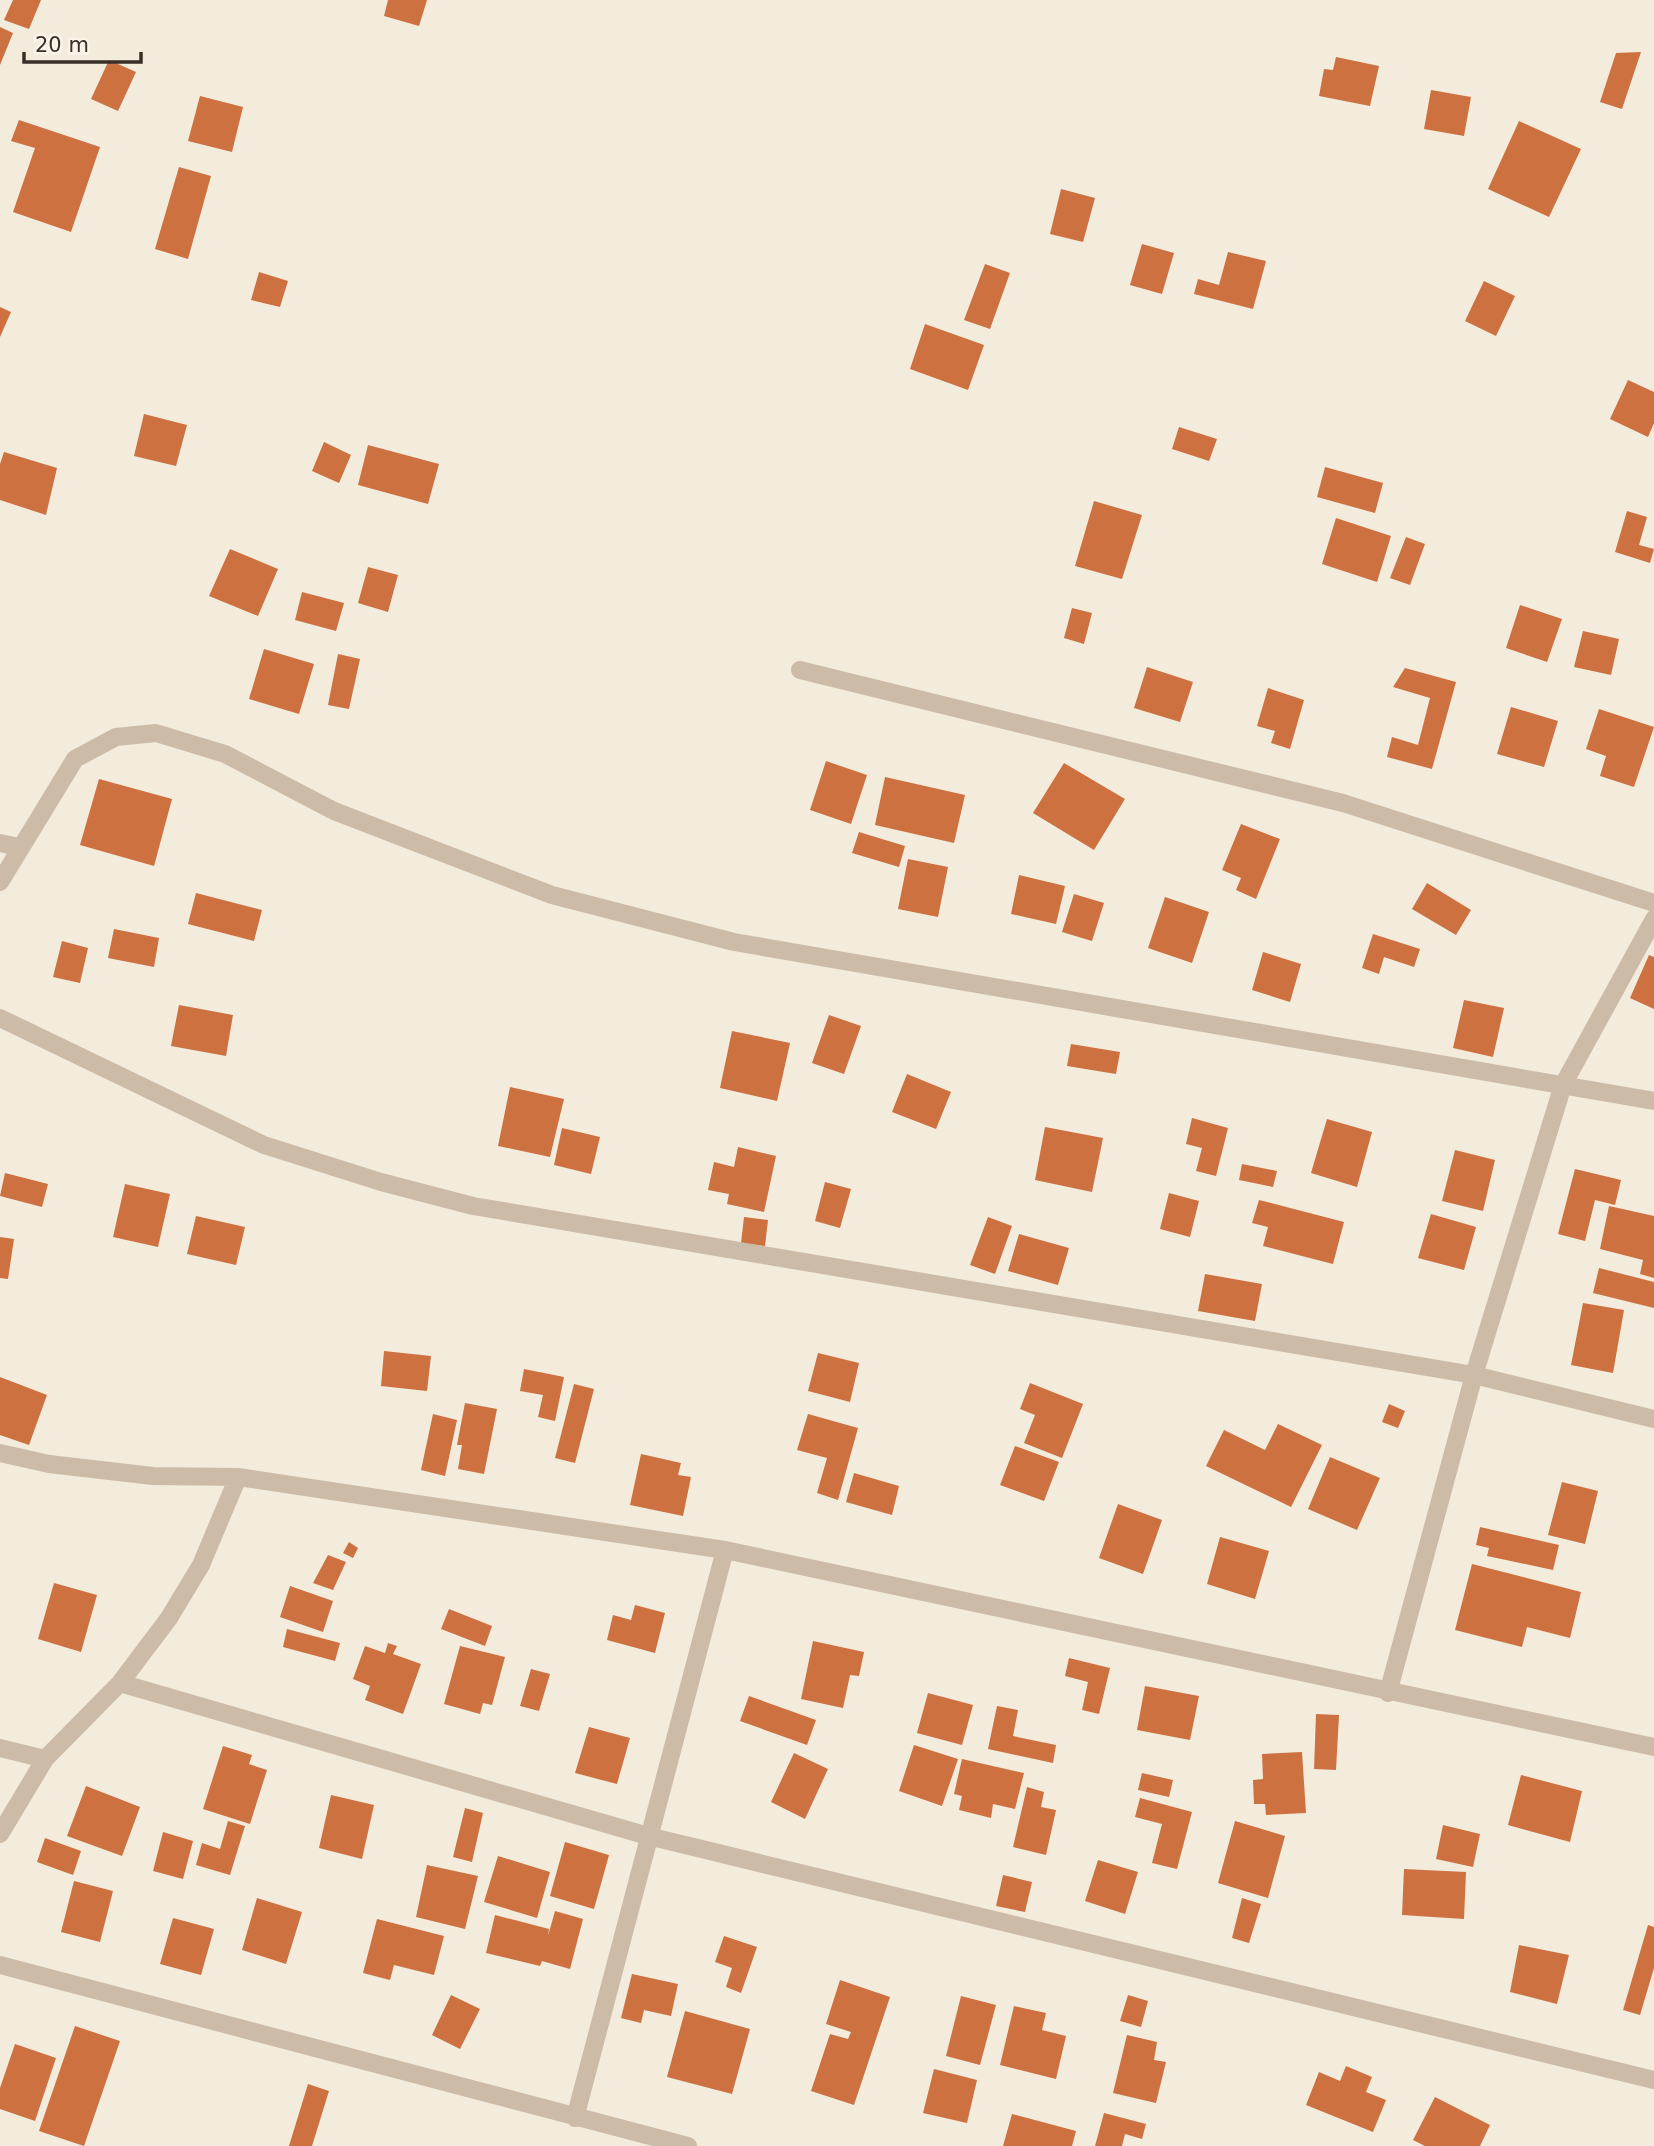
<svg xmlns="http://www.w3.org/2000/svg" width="1654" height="2146" viewBox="0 0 1654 2146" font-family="'DejaVu Sans',sans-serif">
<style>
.building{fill:#cd7141}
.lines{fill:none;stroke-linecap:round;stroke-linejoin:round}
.minor{stroke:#ccbca7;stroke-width:18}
</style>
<rect width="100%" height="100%" fill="#f3ebdc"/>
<path class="building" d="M13 0H41L29 29 4 20Z
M388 0H427L419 26 384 16Z
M0 27 13 33 0 65Z
M1641 52 1622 109 1600 102 1616 53Z
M1336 57 1379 66 1370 106 1319 96 1324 69 1333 70Z
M109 60 136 72 118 111 91 99Z
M1431 90 1471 97 1464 136 1424 129Z
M200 96 243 107 232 152 188 141Z
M19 120 100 147 71 232 13 212 35 148 11 141Z
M1519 121 1581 149 1549 217 1488 189Z
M179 167 211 176 188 259 155 249Z
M1061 189 1095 198 1083 242 1050 234Z
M1142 244 1174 253 1162 294 1130 285Z
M1228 252 1266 261 1253 309 1194 294 1198 279 1219 285Z
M985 264 1010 273 990 329 964 320Z
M259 272 288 281 280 307 251 300Z
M1484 281 1515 296 1496 336 1465 321Z
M0 307 11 312 0 337Z
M925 324 984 345 968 390 910 369Z
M1628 380 1654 392V423L1648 437 1610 419Z
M144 414 187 425 176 466 134 456Z
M1179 427 1217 439 1209 461 1172 449Z
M324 442 351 455 339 483 312 471Z
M368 445 439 464 428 504 358 485Z
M4 452 57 468 46 515 0 500V464Z
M1325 467 1383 483 1375 513 1317 497Z
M1094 501 1142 515 1122 579 1075 566Z
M1627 511 1647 517 1639 545 1654 549 1650 563 1615 552Z
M1336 518 1391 536 1377 582 1322 564Z
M1406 537 1425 544 1410 585 1390 578Z
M230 549 278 569 258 616 209 596Z
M368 567 398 575 388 612 358 603Z
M302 592 344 603 336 631 295 620Z
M1520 605 1562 619 1547 662 1506 648Z
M1072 608 1092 613 1084 644 1064 638Z
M1583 631 1619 639 1611 675 1574 667Z
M264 649 314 664 299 714 249 699Z
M338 654 360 659 349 709 328 705Z
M1147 667 1193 682 1180 722 1134 708Z
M1405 668 1456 682 1432 769 1387 757 1392 737 1418 745 1430 698 1393 687Z
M1268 688 1304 700 1290 749 1271 743 1275 731 1257 726Z
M1511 707 1558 721 1544 767 1497 754Z
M1599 709 1654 727 1634 787 1600 776 1606 756 1586 749Z
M826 761 867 775 851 824 810 810Z
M1064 763 1125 799 1094 850 1033 813Z
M885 777 965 795 954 843 875 825Z
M99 779 172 799 154 866 80 845Z
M1241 824 1280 839 1256 899 1236 890 1241 878 1222 870Z
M859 832 905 846 899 867 852 853Z
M908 859 948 867 938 917 898 909Z
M1019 875 1065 886 1056 924 1011 914Z
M1427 883 1471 910 1456 935 1412 909Z
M196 893 262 910 254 941 188 924Z
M1074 894 1104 903 1092 941 1062 932Z
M1165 897 1209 912 1192 963 1148 948Z
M114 929 159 938 154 967 108 958Z
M1373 934 1420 949 1414 967 1384 957 1379 974 1362 968Z
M62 941 88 948 80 983 53 977Z
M1263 952 1301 964 1290 1002 1252 990Z
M1649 955 1654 957V1009L1630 998Z
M1464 1000 1504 1008 1493 1057 1453 1048Z
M179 1005 233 1015 226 1056 171 1046Z
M829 1015 861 1026 844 1074 812 1063Z
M732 1031 790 1043 777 1101 720 1088Z
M1071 1044 1120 1052 1116 1074 1067 1066Z
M907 1074 951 1092 936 1129 892 1112Z
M510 1087 564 1099 550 1157 498 1146Z
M1192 1118 1228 1128 1216 1176 1196 1171 1202 1148 1186 1144Z
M1327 1119 1372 1132 1357 1187 1311 1173Z
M1045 1127 1103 1138 1092 1192 1035 1180Z
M562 1128 600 1137 591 1174 554 1165Z
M738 1147 776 1156 764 1212 727 1204 729 1194 708 1190 714 1162 734 1167Z
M1455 1150 1495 1160 1483 1211 1442 1201Z
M1242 1164 1277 1171 1273 1187 1239 1180Z
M1575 1169 1621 1180 1615 1205 1595 1200 1585 1241 1558 1234Z
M5 1173 48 1184 42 1207 0 1196Z
M825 1182 851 1189 840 1228 815 1221Z
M125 1184 170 1194 158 1247 113 1237Z
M1169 1193 1199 1201 1190 1237 1160 1229Z
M1259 1200 1344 1222 1333 1264 1263 1246 1268 1227 1252 1223Z
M1609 1206 1654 1216V1278L1640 1274 1643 1260 1600 1249Z
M1431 1214 1476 1227 1464 1270 1418 1258Z
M196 1216 245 1227 236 1265 187 1254Z
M744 1217 768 1220 765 1246 741 1243Z
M988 1217 1012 1226 995 1274 970 1265Z
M1019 1234 1069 1248 1058 1285 1008 1271Z
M0 1237 14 1239 8 1279 0 1278Z
M1599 1268 1654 1282V1308L1593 1293Z
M1205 1274 1262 1284 1255 1321 1198 1311Z
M1583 1303 1624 1310 1613 1373 1571 1365Z
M384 1351 431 1356 427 1391 381 1386Z
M818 1353 859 1363 850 1402 808 1391Z
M524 1369 564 1377 555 1421 538 1417 543 1395 520 1391Z
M0 1377 47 1395 29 1445 0 1435Z
M1030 1383 1083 1404 1062 1458 1024 1443 1035 1415 1020 1409Z
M574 1384 594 1389 575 1463 555 1458Z
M465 1403 497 1409 484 1474 458 1469 462 1445H457Z
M1389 1404 1405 1411 1398 1428 1382 1422Z
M433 1414 457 1420 445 1476 421 1470Z
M808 1414 858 1428 838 1500 817 1493 827 1458 797 1450Z
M1278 1424 1322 1445 1291 1507 1206 1466 1224 1430 1265 1450Z
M1015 1446 1059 1462 1044 1501 1000 1485Z
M641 1454 681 1463 678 1475 691 1477 683 1516 630 1505Z
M1330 1457 1380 1478 1357 1530 1308 1509Z
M854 1473 899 1486 892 1515 846 1502Z
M1562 1482 1598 1491 1585 1544 1548 1535Z
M1118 1504 1162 1520 1143 1574 1099 1558Z
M1480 1527 1559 1545 1553 1570 1487 1556 1489 1548 1476 1545Z
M1220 1537 1269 1551 1255 1599 1207 1584Z
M349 1542 358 1548 353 1558 343 1553Z
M328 1555 346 1562 333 1590 313 1583Z
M1472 1564 1581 1592 1570 1638 1527 1627 1522 1647 1455 1630Z
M54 1583 97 1595 81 1652 38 1639Z
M290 1586 333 1601 323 1632 280 1617Z
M635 1605 665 1613 655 1653 607 1640 613 1615 631 1620Z
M449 1609 492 1626 485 1646 441 1629Z
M287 1629 340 1643 335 1661 283 1647Z
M813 1641 864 1652 859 1676 850 1675 843 1708 801 1699Z
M388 1643 397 1646 393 1654 421 1664 403 1714 365 1700 370 1686 353 1679 365 1646 385 1653Z
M460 1646 505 1657 492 1705 483 1703 480 1714 444 1704Z
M1069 1658 1110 1668 1099 1714 1082 1710 1088 1682 1065 1676Z
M531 1669 550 1674 539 1711 520 1706Z
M1145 1686 1199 1696 1190 1740 1137 1730Z
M928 1693 973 1705 962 1745 917 1733Z
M749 1696 816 1720 807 1745 740 1721Z
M997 1706 1018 1710 1013 1736 1056 1745 1053 1763 988 1749Z
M1316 1714 1339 1715 1336 1770 1314 1769Z
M589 1727 630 1738 617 1784 575 1773Z
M914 1745 958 1759 942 1806 899 1791Z
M223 1746 252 1755 249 1764 267 1770 250 1824 203 1809Z
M1302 1752 1306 1813 1266 1815 1265 1804H1254L1253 1780 1263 1779 1262 1754Z
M794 1753 828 1769 805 1819 771 1802Z
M962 1759 1024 1773 1015 1809 993 1804 991 1818 959 1810 962 1796 954 1794Z
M1142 1773 1173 1780 1169 1797 1138 1790Z
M1521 1775 1582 1791 1570 1842 1508 1825Z
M86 1786 140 1807 122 1856 67 1836Z
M1027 1787 1044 1792 1041 1807 1056 1810 1046 1855 1013 1847Z
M331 1795 374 1805 362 1859 319 1848Z
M1140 1798 1192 1812 1177 1869 1152 1863 1162 1824 1135 1817Z
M465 1808 483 1813 472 1862 453 1857Z
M228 1821 245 1826 230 1875 196 1865 202 1843 220 1849Z
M1235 1821 1285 1836 1268 1898 1218 1883Z
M1443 1825 1480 1834 1473 1867 1436 1859Z
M163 1832 193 1841 183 1879 153 1871Z
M45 1838 81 1851 73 1875 37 1862Z
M565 1842 609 1855 594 1909 550 1896Z
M498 1856 550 1872 537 1918 484 1902Z
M1098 1860 1138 1872 1125 1914 1085 1901Z
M427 1865 478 1876 465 1929 416 1917Z
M1404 1869 1466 1872 1464 1919 1402 1915Z
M1003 1875 1032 1882 1025 1912 996 1906Z
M74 1881 113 1891 100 1942 61 1932Z
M257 1898 302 1912 286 1964 242 1950Z
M1242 1898 1261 1904 1249 1943 1232 1938Z
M555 1911 583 1919 570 1969 542 1961 540 1966 486 1953 495 1915 549 1929 548 1936Z
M173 1918 214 1929 201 1975 160 1964Z
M377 1919 444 1936 434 1975 394 1965 390 1980 363 1973Z
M1648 1925 1654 1927V1968L1640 2015 1623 2010Z
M724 1936 757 1947 741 1993 726 1987 732 1968 715 1962Z
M1519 1945 1569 1955 1557 2004 1510 1992Z
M632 1974 678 1984 671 2016 644 2010 641 2023 621 2018Z
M840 1980 890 1997 854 2105 811 2091 830 2034 848 2039 851 2032 826 2024Z
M451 1995 480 2009 460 2049 432 2035Z
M1128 1995 1148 2001 1141 2027 1120 2021Z
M961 1996 996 2005 980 2065 946 2056Z
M1014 2006 1046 2013 1042 2030 1066 2036 1056 2079 1000 2065Z
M685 2011 750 2029 732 2094 667 2077Z
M75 2026 120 2041 84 2146 39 2131Z
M1127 2035 1157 2042 1154 2060 1166 2062 1156 2103 1113 2093Z
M15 2044 56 2058 35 2121 0 2109V2088Z
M1346 2066 1372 2077 1366 2092 1386 2100 1373 2132 1306 2105 1319 2072 1340 2081Z
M934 2069 977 2080 967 2123 923 2113Z
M308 2084 329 2091 312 2146H289Z
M1435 2097 1490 2125 1480 2146H1425L1413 2140Z
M1104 2113 1146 2124 1142 2139 1125 2134 1122 2146H1095Z
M1012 2114 1076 2131 1072 2146H1003Z"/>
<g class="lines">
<path class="minor" d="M800 670 1343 803 1654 903
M0 843 20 847
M0 882 75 759 116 737 156 733 225 754 334 811 552 895 734 942 1654 1101
M0 1018 264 1145 381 1182 473 1206 1474 1375 1654 1419
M0 1453 49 1464 153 1476 238 1477 725 1550 1654 1747
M120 1683 648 1836 1654 2080
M1388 1693 1474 1375 1563 1085 1654 919
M0 1748 45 1759
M0 1834 45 1759 120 1683 169 1618 201 1565 238 1477
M0 1965 688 2146
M575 2118 725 1550"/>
</g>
<path d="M24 52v10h117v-10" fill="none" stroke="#382f28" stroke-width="3.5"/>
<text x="35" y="52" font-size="21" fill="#382f28" stroke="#fbf4e9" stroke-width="5" paint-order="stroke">20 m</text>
</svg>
